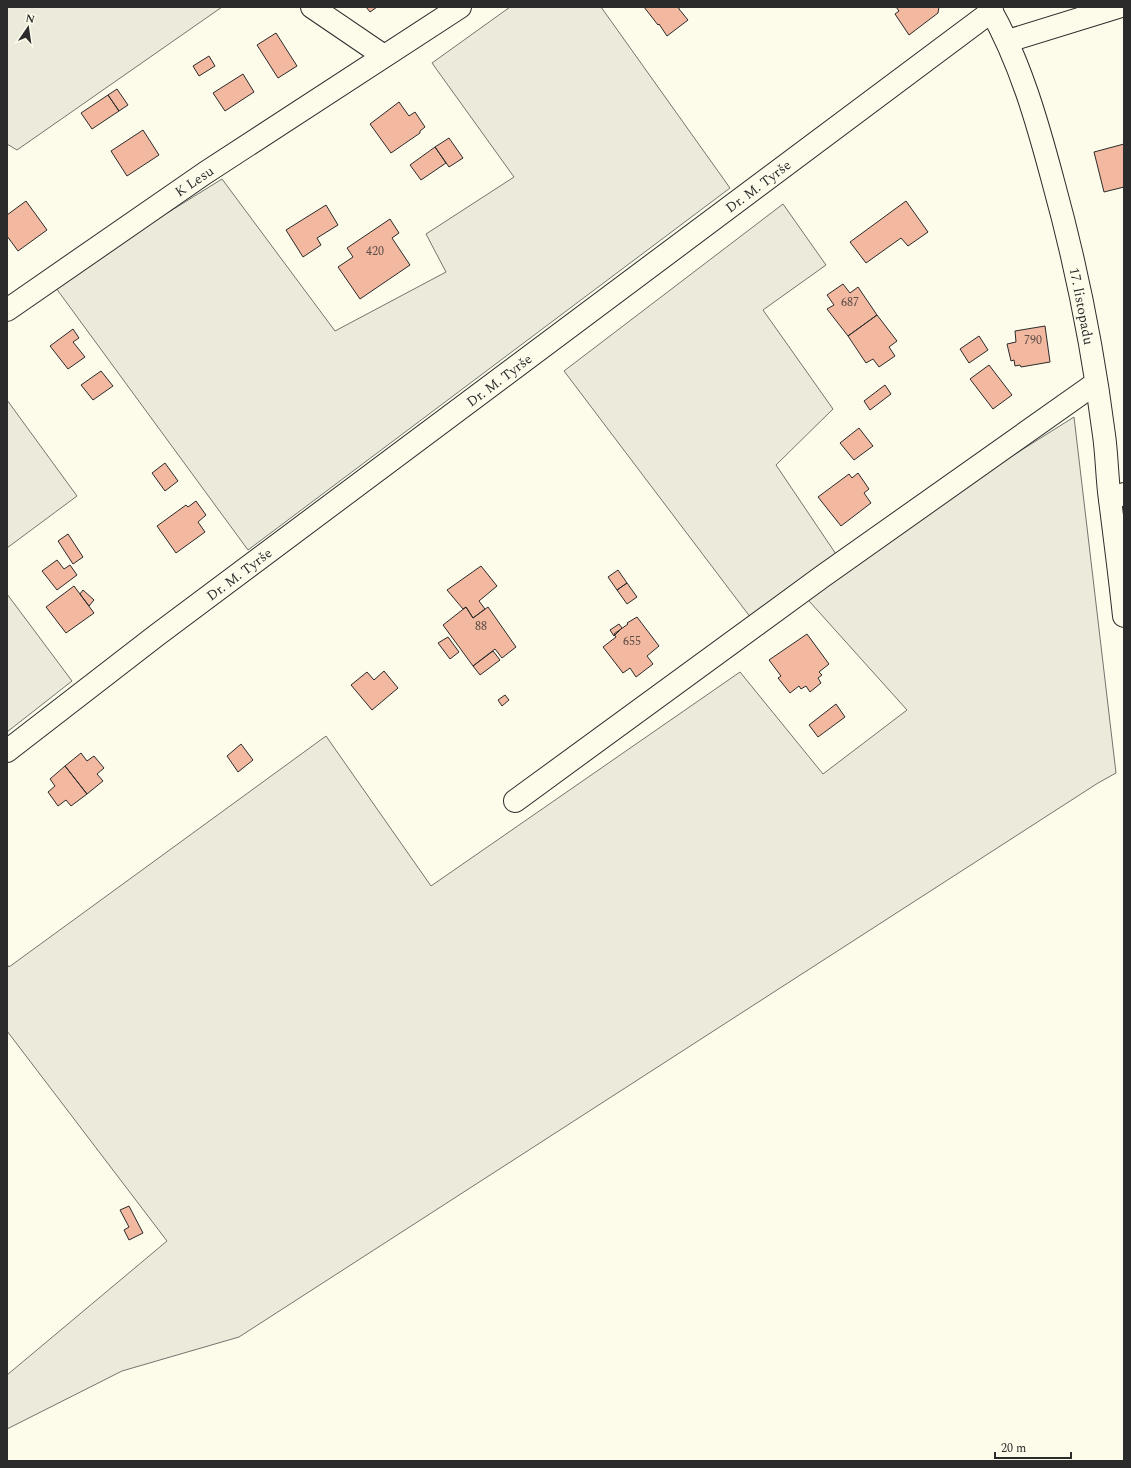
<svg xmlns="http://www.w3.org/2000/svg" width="1131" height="1468" viewBox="0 0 1131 1468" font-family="Spectral,serif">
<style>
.green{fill:#ecebdb;stroke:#74746e}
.building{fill:#f2b8a0;stroke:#2b2b2b}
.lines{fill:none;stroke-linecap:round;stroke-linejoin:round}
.minor-casing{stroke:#2b2b2b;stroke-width:24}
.major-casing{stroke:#2b2b2b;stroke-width:24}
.minor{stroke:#fdfbea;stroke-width:22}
.major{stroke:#fdfbea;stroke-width:22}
.labels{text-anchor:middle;stroke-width:3;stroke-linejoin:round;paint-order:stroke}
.number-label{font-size:12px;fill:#5d4e48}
.street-label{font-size:14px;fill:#2b2b2b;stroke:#fdfbea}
</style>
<rect width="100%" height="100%" fill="#fdfbea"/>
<path class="green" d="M7 7H222L17 150 7 144Z
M510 7H601L730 188 248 550 53 284 222 179 335 331 446 272 426 234 514 177 432 63Z
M783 204 826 265 763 310 833 409 776 465 842 563 1074 417 1116 773 1098 783 239 1337 122 1371 7 1429V1375L167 1241 7 1031V964L9 967 326 736 431 886 740 672 823 774 907 710 801 592 754 622 564 371Z
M7 400 77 496 7 548Z
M7 594 72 681 7 732Z"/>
<path class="building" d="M366 7H377L370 12Z
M644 7H679V9L688 20 667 36 659 24 658 25Z
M896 7H939L938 13 909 35 895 14 899 11Z
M276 33 297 66 278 78 257 45Z
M209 56 215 66 199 76 193 66Z
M243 74 254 92 225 111 213 93Z
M117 89 128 105 119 111 108 95Z
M108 95 119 111 92 129 81 113Z
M399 102 409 116 415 112 425 127 420 131V133L391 153 370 124Z
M143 130 159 155 127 176 111 151Z
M449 138 463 158 449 167 435 147Z
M1124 144V187L1104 192 1094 152Z
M435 147 446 163 421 180 410 165Z
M26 201 47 230 18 251 7 236V215Z
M906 201 928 232 908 246 901 238 866 263 850 242Z
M326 205 338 225 317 238 321 245 303 257 286 230Z
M390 219 399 233 392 238 410 265 360 299 338 267 353 257 347 248Z
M843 284 850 293 858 287 877 315 848 336 827 309 834 305 827 295Z
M877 315 897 341 889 347 895 356 879 367 873 359 866 363 848 336Z
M1045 326 1050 362 1021 367 1020 365 1015 366 1014 360 1011 361 1007 344 1016 342 1015 331Z
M73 329 79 338 73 342 85 357 68 369 50 346Z
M979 336 988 350 969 363 960 349Z
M989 365 1012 395 993 409 970 379Z
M101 371 113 386 93 400 81 385Z
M885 385 891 394 870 410 864 401Z
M859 428 873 446 854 460 840 443Z
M165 463 178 481 165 491 152 473Z
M858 473 869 489 864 493 871 503 841 526 818 497 849 474 852 478Z
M196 501 206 515 198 522 205 532 176 553 157 526 186 505 188 507Z
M68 534 83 557 73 564 58 541Z
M57 560 64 569 70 565 77 575 57 590 42 571Z
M481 566 497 586 479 601 485 609 473 618 466 607 463 609 447 590Z
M618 570 627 583 617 590 608 577Z
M627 583 637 597 627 604 617 590Z
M74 586 94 613 66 633 46 607Z
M83 590 94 600 89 606 80 594Z
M466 607 473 618 488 607 516 647 502 658 495 649 473 666 443 625Z
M637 617 659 646 647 656 653 664 636 677 630 668 623 673 603 647 616 637 614 634 628 624 627 623Z
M619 624 622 628 614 636 610 630Z
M807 634 829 664 819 672 822 675 818 678 821 683 810 692 806 686 801 689 799 686 790 693 778 678 781 676 769 660Z
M448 637 459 652 450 659 438 643Z
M493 651 500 660 480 675 473 666Z
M384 671 398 688 372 710 351 685 367 672 374 680Z
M505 695 509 700 502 706 498 700Z
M836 704 845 717 818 737 809 725Z
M241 744 253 760 238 772 227 756Z
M81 753 87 761 94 756 104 768 97 774 103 781 87 794 65 766Z
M65 766 87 794 71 806 66 800 58 806 48 792 55 786 50 779Z
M129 1206 143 1233 129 1240 124 1230 129 1227 120 1210Z"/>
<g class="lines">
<g class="minor-casing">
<path id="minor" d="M312 7 384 56
M1008 41 1118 7
M7 310 205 173 460 7
M1110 499 1124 494
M7 751 157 635 992 11
M515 801 823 576 1096 383"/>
</g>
<g class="major-casing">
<path id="major" d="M989 7C1020 61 1037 121 1053 181 1076 264 1093 349 1104 435 1107 456 1107 479 1110 500 1115 539 1120 578 1124 616"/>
</g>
<use href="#minor" class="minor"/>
<use href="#major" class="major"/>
</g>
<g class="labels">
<g class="number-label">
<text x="375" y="255">420</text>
<text x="850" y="306">687</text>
<text x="1033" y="344">790</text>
<text x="481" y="630">88</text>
<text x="632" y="645">655</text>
</g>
<g class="street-label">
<text transform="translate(194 181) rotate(-34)" y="5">K Lesu</text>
<text transform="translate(758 186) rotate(-37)" y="5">Dr. M. Tyrše</text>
<text transform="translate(1082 306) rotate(79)" y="5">17. listopadu</text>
<text transform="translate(499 380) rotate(-37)" y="5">Dr. M. Tyrše</text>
<text transform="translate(239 574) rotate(-37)" y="5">Dr. M. Tyrše</text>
</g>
</g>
<rect width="1131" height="1468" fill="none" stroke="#2b2b2b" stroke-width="16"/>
<g transform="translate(28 28) rotate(13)" stroke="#fdfbea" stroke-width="3" paint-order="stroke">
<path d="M0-3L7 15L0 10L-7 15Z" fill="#2b2b2b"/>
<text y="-6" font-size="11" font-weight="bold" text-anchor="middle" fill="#2b2b2b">N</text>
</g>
<path d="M995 1452v6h76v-6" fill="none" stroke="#2b2b2b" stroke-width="2"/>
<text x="1001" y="1452" font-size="12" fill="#2b2b2b" stroke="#fdfbea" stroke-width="3" paint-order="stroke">20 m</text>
</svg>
